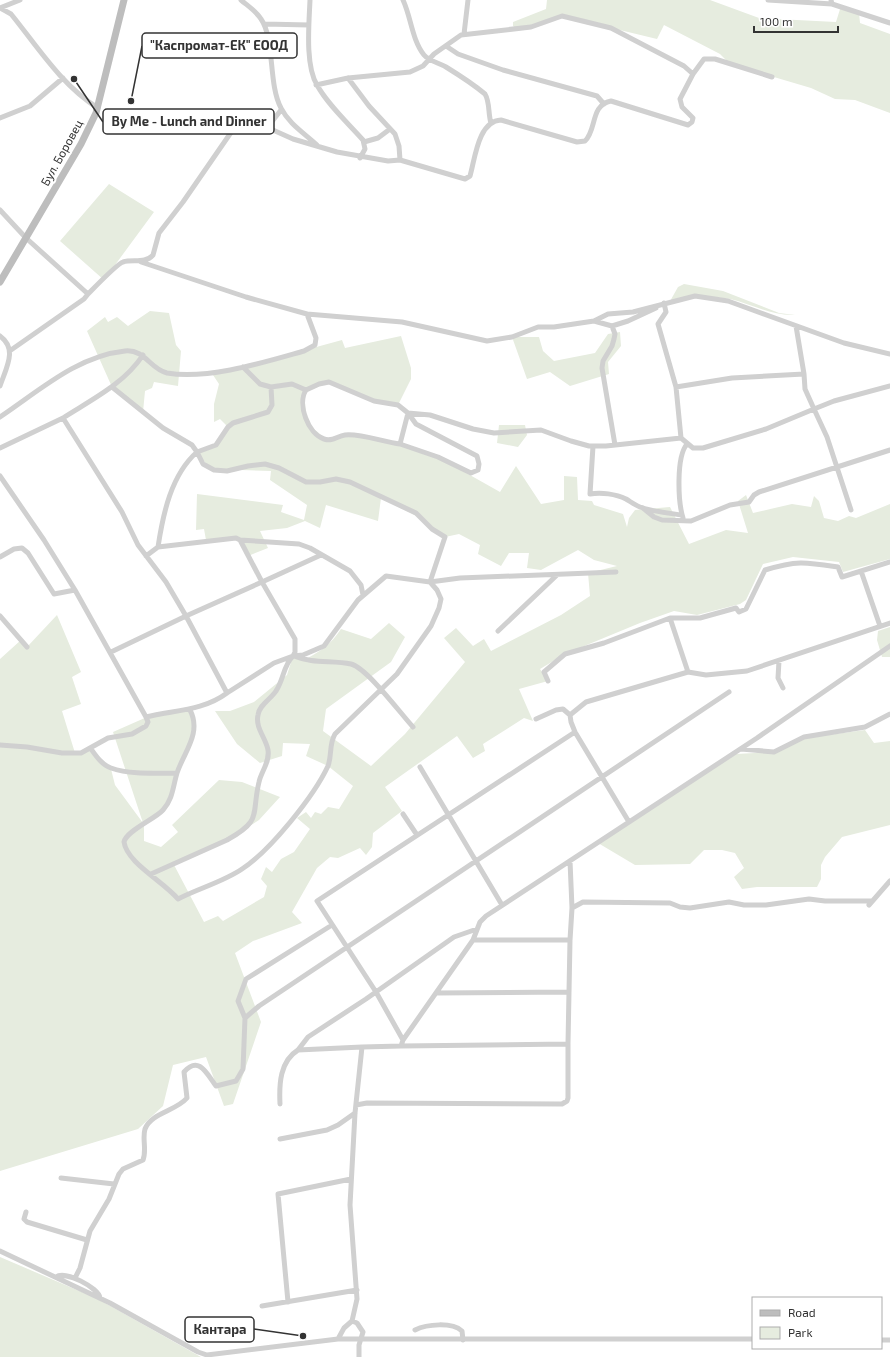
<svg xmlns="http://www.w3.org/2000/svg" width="890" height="1357" viewBox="0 0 890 1357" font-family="'Exo 2',sans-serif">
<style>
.green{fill:#e6ecdf}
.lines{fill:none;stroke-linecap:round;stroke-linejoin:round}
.street{stroke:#d0d0d0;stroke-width:5}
.secondary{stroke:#bdbdbd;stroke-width:7}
.labels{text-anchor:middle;stroke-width:4;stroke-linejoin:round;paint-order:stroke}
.street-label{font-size:12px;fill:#333;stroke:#fff}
.leader{fill:none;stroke:#333;stroke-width:1.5}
.callout-dot{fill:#333;stroke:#fff;stroke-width:1.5}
.callout{fill:#fff;stroke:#333;stroke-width:1.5}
.callout-label{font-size:13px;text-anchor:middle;font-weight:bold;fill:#333}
</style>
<rect width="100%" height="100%" fill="#fff"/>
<path class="green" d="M547 0H710L759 18 836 22 841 6 859 13 860 23 890 34V113L855 100 835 99 811 88 730 64 720 54 664 25 657 39 562 16 517 29 513 26V22L546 9Z
M109 184 154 212 104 280 60 241Z
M684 284 723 291 779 313 795 315C771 316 752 304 730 299 711 295 687 298 669 303L678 287Z
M150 311 169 313 176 345 181 351 178 386 154 382 152 388 145 391 143 412 112 387 87 331 105 317 108 322 117 317 128 326Z
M620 332 621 346 608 362 609 374 570 386 550 372 527 379 512 337H539L543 351 554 361 595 353 608 334Z
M401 336 411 368V379L398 405 374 401 329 382 304 393 307 423 327 440 343 435 400 444 438 457 500 492 516 466 541 504 564 500V476L577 477 578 500 592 501 594 505 623 514 627 527 629 518 635 510 670 507 689 544 726 530 748 533 738 501 746 495 753 513 792 504 811 507 814 496 819 501 824 518 838 521 849 516 856 518 890 504V559L843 572 839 562 793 557 763 564 746 600 740 604 697 615 674 611 640 623 565 654 540 669 548 681 519 689 533 721 524 718 483 744 485 751 473 758 457 736 385 787 402 811 373 833 372 847 366 855 360 848 338 858 330 857 317 868 292 912 302 923 253 941 235 953 261 1022 233 1104 224 1106 206 1057 173 1065 163 1106 138 1129 0 1171V659L21 640 27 647 57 615 81 672 72 677 81 704 62 711 75 753 88 750 111 769 115 785 143 823 113 732 147 717 190 710 194 727 168 804 144 824V841L161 847 178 832 172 825 219 780 242 782 280 797 259 820 237 834 173 863 204 922 218 916 223 921 264 897 267 886 261 879 266 867 272 872 281 859 294 852 310 829 297 818 306 812 311 818 315 812 321 814 328 807 339 809 353 786 328 766 306 756 310 744 283 743 282 756 260 763 237 744 215 711H230L254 702 287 675 293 656 306 659C321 651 331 644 341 629L371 639 389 623 405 637 391 662 326 709 323 731 371 766 405 734 465 662 444 638 456 628 473 646 484 639 491 651 561 615 590 596 588 573 617 566 594 560 578 550 541 570 527 568 529 553H509L501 566 478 554 480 545 459 534 445 537 424 520 381 498 378 521 326 505 320 528 305 521 287 528 260 531 268 548 248 556 240 540H206L204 529 196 530 197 494 283 505 281 512 304 520 307 505 270 480 271 471 210 469 197 452 216 445 228 427 220 419 214 422V404L219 384 211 372 228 371 342 340 345 348Z
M499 425H525L527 435 518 447 497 443Z
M890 627V657H882L877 640 878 631Z
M865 730 874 743 890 741V825L842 837 825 857 821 865V879L817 887H757L742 889 734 877 744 868 735 853 722 850H704L690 864 635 865 598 843 736 754 774 752 806 738Z
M0 1257 98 1299 201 1357H0Z"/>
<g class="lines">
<path class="street" d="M241 0C248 6 256 11 261 19 275 39 268 84 281 108 289 124 304 133 317 145
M310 0C309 24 305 65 317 85 328 105 348 123 363 140L365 149 360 158
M403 0C411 17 412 40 424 55 429 61 439 63 446 67 459 75 473 84 485 94 490 102 488 114 491 123
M768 0 832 4 831 0
M832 4 890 23
M0 8 11 14C37 46 62 86 98 108
M0 8 20 0
M264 24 309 25
M464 34 468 0
M446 46 458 54 503 70 597 96 604 104
M348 78 369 106 395 134 399 146 400 160
M316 85 348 78 410 72 423 66 434 54 461 35 531 27 562 16 611 28 684 66 693 74
M0 118 30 106 63 78
M267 128 281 110
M364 142 378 138 390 129
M0 210 26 238 88 294 84 299 11 350
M88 294C95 287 117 264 123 262 133 259 145 264 153 255L159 233 183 202 232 131 244 123 264 126 293 139 337 152 388 161 400 160 465 179 470 176C475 159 478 121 501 120L577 142 585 141C597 130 590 105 611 101L688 125 692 122 693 118 682 107 680 99 693 74 704 59H715L772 77
M307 314 402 322 487 341 512 337 538 327H554L594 321 608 314 633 312 695 296 728 301 844 343 890 354
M594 321 612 326 615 334 614 339 612 346 603 361 602 368 615 445
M612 326 628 321 656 308
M0 336C18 349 6 368 0 386
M243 367 260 384 271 387 272 405 268 412 233 423 228 427 216 445 197 452 203 464 214 470 227 471 248 466 265 464 279 468 306 482H320L336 479 350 482 416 513 432 529 445 537 430 582
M112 387 163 428 192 445 197 452C171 475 163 514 158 547L146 556
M271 387 292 384 306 390C297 404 308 434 324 439 333 442 337 436 345 435 359 433 384 442 400 444L408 413 398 405 374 401 329 382 319 384 306 390
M676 387 732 378 804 374 796 326
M0 417C39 391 77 356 125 351 145 349 150 369 167 373 208 380 265 362 304 351L315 345 316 338 307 314 246 297 141 262
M63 418C91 400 124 384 143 355
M681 438 693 448H703L766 429 814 409 805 389 804 374
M400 444 438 457 471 473 478 470 479 464 477 456 416 424 408 413 430 415 473 429 494 433 541 430 571 441 589 446H606L681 438 676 387 658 324 666 312 664 303
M593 446 590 494C601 492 616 494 626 499 631 502 635 505 640 507 654 512 668 513 682 515
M0 448 63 418 122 512 138 545 166 582 186 616 111 652
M0 476 44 540 75 590 54 594 28 553 22 548 14 549 0 557
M643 508 654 517 662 520 691 521 730 505 749 502 754 495 759 492 890 450
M851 510 827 437 814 409 834 401 890 386
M683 518C678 502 676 457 687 444
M240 540 299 544 310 548 350 571 361 585 363 595
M861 571 880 626
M0 616 27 647
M670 618 688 672
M498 631 557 575
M294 656C313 664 332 660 351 664 367 668 401 714 413 727
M779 661 778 678 783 688
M548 681 544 672 565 654 604 643 670 618H700L736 608 739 612 746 609 765 570C797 560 806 562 838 567L842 577 890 562
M227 693 274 663 293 656 295 652V639L262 582 321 555
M190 710C202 733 184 752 177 773 173 786 173 799 163 810 155 819 126 831 124 842 127 863 163 881 178 899 199 888 223 882 242 869 270 851 314 796 328 766 332 755 329 744 335 734L397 674 431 626 439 608 441 599 437 590 430 582
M570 715 571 722 575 732 629 822
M146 717C174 710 203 711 227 693L186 616 262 582 240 540 236 538 158 547
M536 719 556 710 563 709 570 715 586 702 688 672 706 675 747 671 890 623
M0 745 27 747 62 753H81L108 738 132 734 146 726 148 722 146 717 75 590
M91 749C96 756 102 765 111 768 130 775 156 773 177 773
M741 749 774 752 804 737 865 727 890 714
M420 767 502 905
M403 814 417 835
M570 861 572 908
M151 874 227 840C263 820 251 815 259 782 261 772 270 762 268 750 266 738 255 728 258 715 259 705 271 699 276 691 284 679 283 666 293 656L303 655 324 646 358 600 386 576 430 582 460 578 616 572
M869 905 890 881
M473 940 480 922 486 916 757 738 890 646
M436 993 569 992
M245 1018 238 1001 246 979 332 925
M403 1040 376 992 317 901 575 732
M401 1046 568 1044 570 940
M362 1047 298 1050 308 1037 366 999 454 937 477 929
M280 1104C279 1084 280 1061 298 1050
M356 1105 367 1103 562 1104 567 1101 568 1098V1044
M280 1139 327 1130 338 1125 355 1113
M61 1178 114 1184
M26 1212 24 1219 27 1222 87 1240
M0 1251 110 1303 198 1352 207 1355 338 1339 344 1328 352 1321 357 1299 350 1205 355 1113 362 1047 401 1046 403 1040 473 940H570L572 908 583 902 670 903 680 907 690 908 729 902 744 905H766L809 899 825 901H872
M56 1277C65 1270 99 1288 100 1298
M75 1278 80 1268 90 1231 109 1199 119 1174 123 1169 143 1160C147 1150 142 1139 145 1129 151 1113 176 1111 187 1098L184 1072C199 1055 207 1074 216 1086L236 1081 243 1069 245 1018 259 1006 729 692
M288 1302 278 1194 351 1179
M262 1306 357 1290
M352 1321 357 1323 363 1332 359 1345V1357
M415 1330C427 1324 452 1322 462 1331L463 1340
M338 1339H753
M881 1340H890"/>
<path class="secondary" d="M0 282 81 144 96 113 124 0"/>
</g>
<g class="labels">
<g class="street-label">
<text transform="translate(62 153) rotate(-61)" y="4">Бул. Боровец</text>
</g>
</g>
<path class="leader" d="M131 101L142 46M74 79L103 122M303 1336L254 1329"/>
<g class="callout-dot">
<circle cx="131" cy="101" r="4"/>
<circle cx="74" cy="79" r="4"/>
<circle cx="303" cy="1336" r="4"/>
</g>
<g class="callout">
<rect x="142" y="33" width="155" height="25" rx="4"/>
<rect x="103" y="109" width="171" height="25" rx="4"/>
<rect x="185" y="1317" width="69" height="25" rx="4"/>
</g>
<g class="callout-label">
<text x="219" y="50">"Каспромат-ЕК" ЕООД</text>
<text x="189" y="126">By Me - Lunch and Dinner</text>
<text x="220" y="1334">Кантара</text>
</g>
<rect x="752" y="1297" width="130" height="52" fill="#ffffff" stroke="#adadad"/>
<rect x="760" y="1310" width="20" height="6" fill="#bdbdbd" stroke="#adadad"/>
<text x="788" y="1317" font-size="12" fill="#333333">Road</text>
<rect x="760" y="1327" width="20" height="12" fill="#e6ecdf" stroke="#adadad"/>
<text x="788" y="1337" font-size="12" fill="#333333">Park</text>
<path d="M754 26v6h84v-6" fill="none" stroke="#333333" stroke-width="2"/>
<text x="760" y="26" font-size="12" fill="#333333" stroke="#ffffff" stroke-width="3" paint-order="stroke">100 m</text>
</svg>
